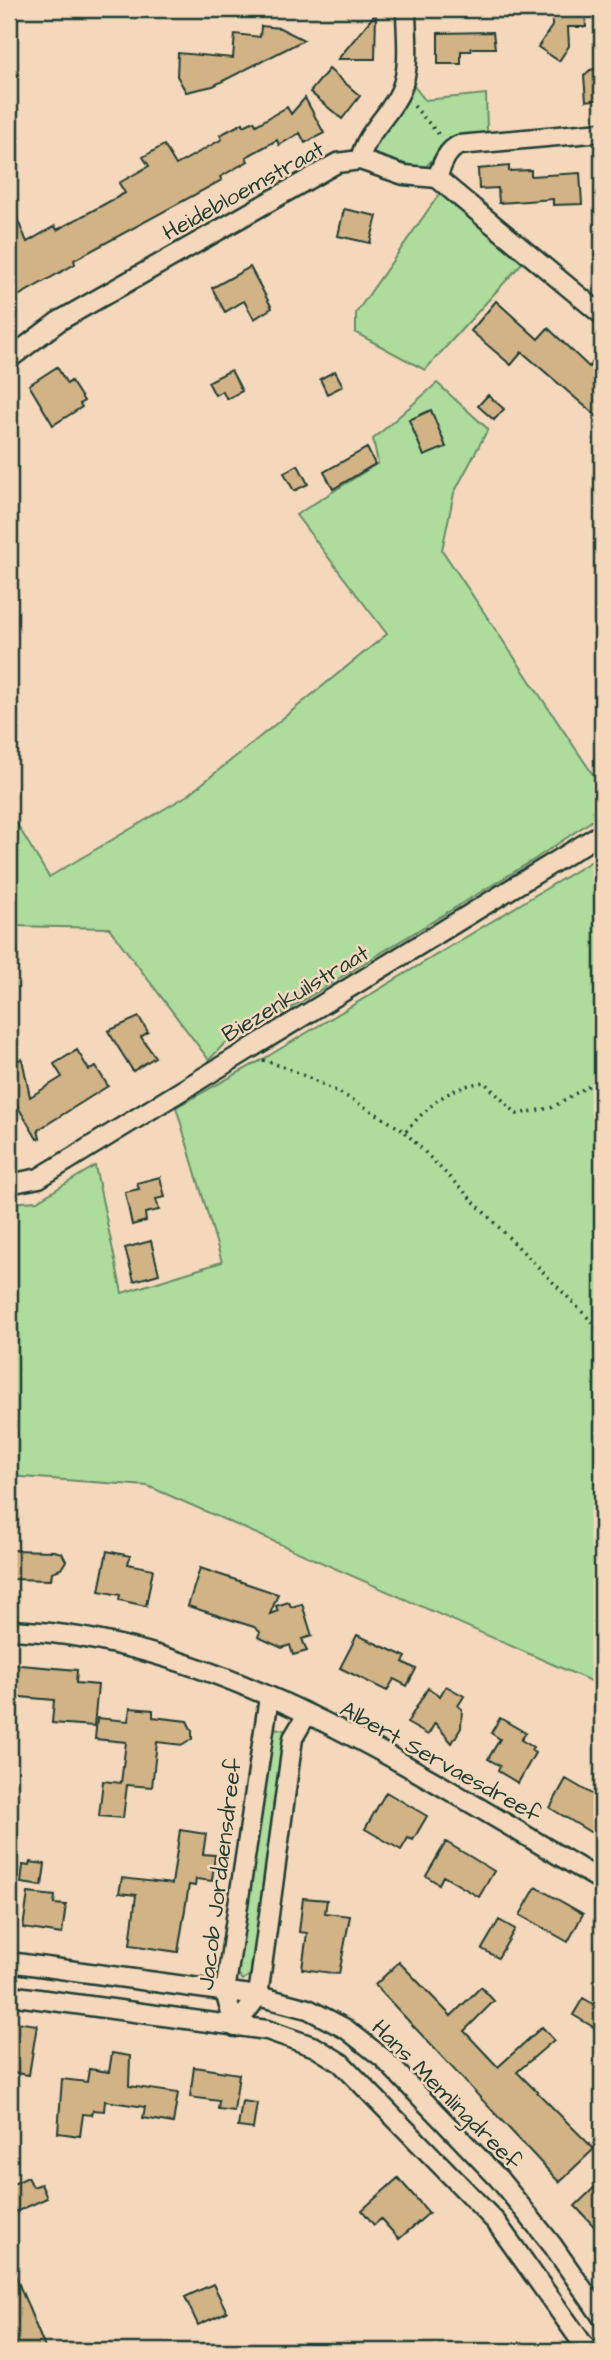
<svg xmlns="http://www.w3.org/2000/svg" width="611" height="2360" viewBox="0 0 611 2360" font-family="'Architects Daughter',sans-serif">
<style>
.green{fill:#addc9c;stroke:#668c68;stroke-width:2}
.building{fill:#d2b386;stroke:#1f3d34;stroke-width:2}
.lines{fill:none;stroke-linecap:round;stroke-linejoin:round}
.street-casing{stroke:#1f3d34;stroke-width:23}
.path{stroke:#1f3d34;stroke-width:3.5;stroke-dasharray:2 5;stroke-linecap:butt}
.street{stroke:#f5d8bb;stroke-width:18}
.labels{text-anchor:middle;stroke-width:5;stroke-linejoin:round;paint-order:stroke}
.street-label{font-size:23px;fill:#1f3d34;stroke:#f5d8bb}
</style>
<rect width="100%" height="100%" fill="#f5d8bb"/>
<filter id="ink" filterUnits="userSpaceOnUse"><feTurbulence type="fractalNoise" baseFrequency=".0143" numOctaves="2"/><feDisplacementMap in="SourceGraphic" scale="14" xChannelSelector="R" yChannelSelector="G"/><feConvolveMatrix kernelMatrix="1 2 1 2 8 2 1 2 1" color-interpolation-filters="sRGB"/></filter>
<g filter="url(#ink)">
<path class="green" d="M414 86 425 100 486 94 487 132 450 138 426 167 417 171 376 159 372 147Z
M440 193 452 200 522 263 425 370 356 333V313Z
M437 383 488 429 454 493 442 550 602 788V814L535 859 248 1034 224 1044 209 1060 109 928 9 926V811L49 877 188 795 387 634 296 515 378 463 373 439Z
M602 855V1686L148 1486 9 1476V1203L37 1201 95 1166 122 1293 222 1262 176 1107 260 1061Z
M275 1728 287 1731 255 1971 243 1980 235 1971 270 1730Z"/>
<path class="building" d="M552 9H585L586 27H568L569 46 559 61 538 47 552 26Z
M376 13 375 59H338Z
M261 26 280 28 304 40 213 86 186 92 177 76 178 53 233 58 235 34 260 37Z
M493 32 495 48H471V51H461V64H438V33Z
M602 68V99L586 101 584 76 590 70Z
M329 69 360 96 342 119 310 92Z
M305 98 324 133 305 143 300 133 279 145 277 140 246 157 248 161 220 177 222 180 74 260 75 264 9 301V200L27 242 55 226 57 230 125 193 119 183 149 166 143 157 164 145 176 165 222 139 220 135 243 123 244 126 254 121 256 125 287 107 291 114Z
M509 166V171L531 170V176L580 173 582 204 553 205V199L499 203 498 188 479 189 478 169Z
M344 209 377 216 370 243 338 236Z
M250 267 272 308 254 319 244 301 225 312 212 288Z
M496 301 538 339 548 328 589 367 602 350V421L522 352 511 365 471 331Z
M57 367 67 384 71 381 84 401 80 404 82 407 53 425 29 385Z
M231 370 242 391 227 399 222 391 215 395 208 382Z
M335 371 343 386 327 394 320 379Z
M488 395 504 409 494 420 478 406Z
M431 410 446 447 424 456 409 420Z
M367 448 375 464 333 489 324 472Z
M298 465 308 484 294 491 284 473Z
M139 1017 148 1032 141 1037 155 1057 133 1071 108 1031Z
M77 1050 89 1070 96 1067 108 1086 38 1130 40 1138 37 1139 15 1102 9 1062 22 1059 30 1097 62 1077 54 1064Z
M160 1177 165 1197 156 1199 159 1210 145 1213 146 1221 132 1225 125 1192 139 1189 137 1183Z
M151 1241 159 1274 134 1281 125 1248Z
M9 1550 54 1551 62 1553 66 1561 61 1569 52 1572 51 1580 9 1579Z
M107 1551 130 1556 128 1564 153 1569 146 1606 119 1600 120 1595 99 1591Z
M200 1568 278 1594 270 1614 278 1611 276 1606 289 1602 291 1607 302 1604 312 1636 302 1639 307 1651 293 1655 290 1645 282 1648 258 1637 260 1632 254 1627 188 1606Z
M357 1635 406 1657 403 1662 416 1669 407 1686 394 1679 387 1691 340 1668Z
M9 1664 77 1670 76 1683 98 1685 94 1726 52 1723 54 1700 9 1696Z
M446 1686 464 1696 458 1706 462 1709 461 1728 452 1743 435 1723 428 1735 407 1723 428 1688 440 1696Z
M130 1708 153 1710V1717L187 1721 192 1731V1739L183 1745 157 1742 152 1787 127 1785 123 1818 99 1816 103 1781 121 1783 126 1742 95 1739 97 1718 128 1721Z
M500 1718 526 1733 521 1740 533 1747 531 1750 535 1753 518 1783 498 1771 500 1766 488 1759 500 1739 491 1733Z
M566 1779 602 1800V1839L550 1808Z
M386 1792 427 1816 413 1840 408 1838 401 1850 365 1829Z
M180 1830 206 1834 203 1854 215 1855 212 1881 196 1879 195 1886 189 1885 178 1952 130 1945 136 1895 119 1893 122 1878 172 1884Z
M446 1842 494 1871 479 1897 443 1876 439 1884 426 1876Z
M30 1862 45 1864 42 1886 21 1883 23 1865 29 1866Z
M536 1887 583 1914 568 1942 520 1915Z
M28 1893 55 1896 54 1904 66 1905 62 1934 23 1928Z
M303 1898 327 1900 325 1913 350 1916 339 1974 302 1969 307 1933 299 1932Z
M499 1920 515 1929 498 1958 482 1949Z
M399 1962 451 2016 481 1987 494 2001 464 2031 498 2067 542 2027 554 2040 517 2072 594 2149 559 2182 375 1985Z
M583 1998 602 2009V2032L573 2015Z
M9 2021 37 2025 29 2075 9 2072Z
M112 2053 130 2056 129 2086 178 2093 173 2123 143 2118 145 2107 105 2101 104 2111 93 2110 92 2115 83 2114 80 2136 58 2133 62 2079 87 2082 89 2069 109 2072Z
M194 2067 239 2074 234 2111 218 2109 219 2101 190 2097Z
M242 2101 257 2103 253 2129 238 2127Z
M28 2177 33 2187 41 2184 47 2198 9 2215V2186Z
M398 2178 429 2213 399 2239 381 2219 374 2225 362 2210Z
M602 2180V2235L575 2206Z
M9 2260 45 2348 36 2351H19L9 2325Z
M213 2284 227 2312 198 2325 185 2297Z"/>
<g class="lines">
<g class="street-casing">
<path id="street" d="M360 160C366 131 390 116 401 90 411 65 406 35 406 9
M437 178C442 165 446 151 459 145L602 132
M9 359 59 321 337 163 360 160 404 175 437 178 602 315
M9 1184 39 1178 602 833
M9 1630C219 1636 426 1778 602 1881
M9 1962 258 1996 308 2009 346 2029 383 2058 499 2179 553 2246 602 2317
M9 1995 267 2030 315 2047 341 2063 496 2222 588 2351
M235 2027 225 1992 269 1697
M235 2027 258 1996 293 1738 306 1716"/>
</g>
<path class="path" d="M414 106 441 137
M263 1060C313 1076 361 1103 405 1132 431 1104 446 1088 484 1082L517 1114 551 1108 602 1078
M405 1132 602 1332"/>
<use href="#street" class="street"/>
</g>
</g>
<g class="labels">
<g class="street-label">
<text transform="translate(243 190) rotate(-29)" y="8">Heidebloemstraat</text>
<text transform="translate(295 993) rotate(-31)" y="8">Biezenkuilstraat</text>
<text transform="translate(441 1761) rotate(29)" y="8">Albert Servaesdreef</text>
<text transform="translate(219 1874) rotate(-83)" y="8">Jacob Jordaensdreef</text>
<text transform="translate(447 2094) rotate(45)" y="8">Hans Memlingdreef</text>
</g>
</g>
<rect width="611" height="2360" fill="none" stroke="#f5d8bb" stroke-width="35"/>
<rect x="18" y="18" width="576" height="2325" fill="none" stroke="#1f3d34" stroke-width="2.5" filter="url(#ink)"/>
</svg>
